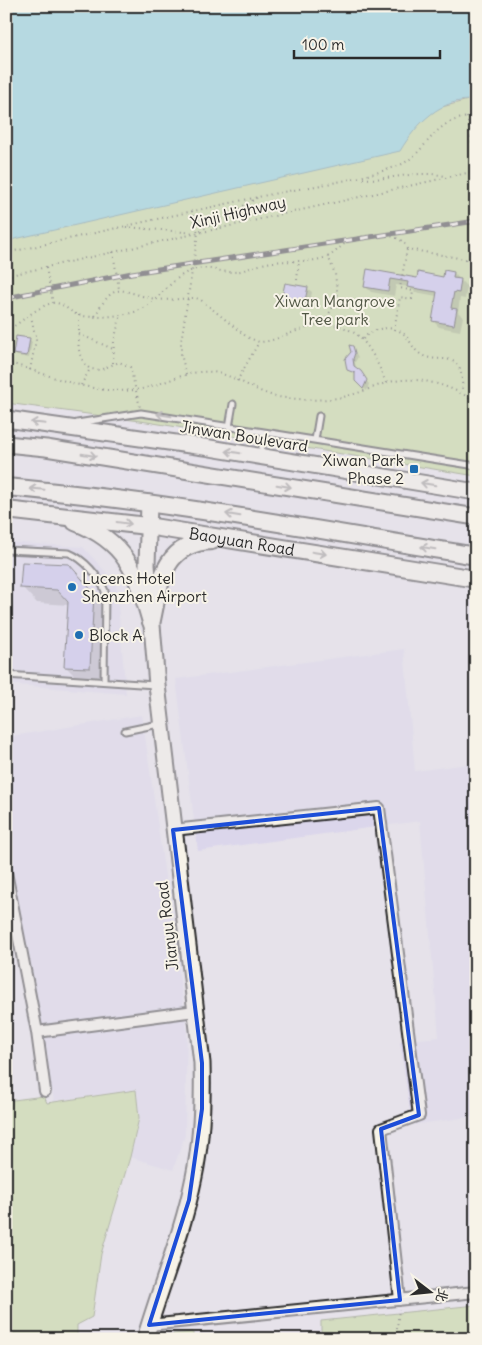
<svg xmlns="http://www.w3.org/2000/svg" width="482" height="1345" viewBox="0 0 482 1345" font-family="Delius,'LXGW WenKai TC',sans-serif">
<style>
.built{fill:#dbd6eb}
.green{fill:#bfd78e;stroke:#75815c}
.water{fill:#7dced7;stroke:#5c8d92}
.shadow{fill:#0003}
.building{fill:#c0bbed;stroke:#2b2b2b}
.lines{fill:none;stroke-linecap:round;stroke-linejoin:round}
.lane-casing{stroke:#2b2b2b;stroke-width:9}
.street-casing{stroke:#2b2b2b;stroke-width:14}
.secondary-casing{stroke:#2b2b2b;stroke-width:19}
.primary-casing{stroke:#2b2b2b;stroke-width:20}
.path{stroke:#2b2b2b;stroke-width:2;stroke-dasharray:1 4;stroke-linecap:butt}
.lane{stroke:#f7f3e8;stroke-width:5}
.street{stroke:#f7f3e8;stroke-width:10}
.secondary{stroke:#f7f3e8;stroke-width:15}
.primary{stroke:#f7f3e8;stroke-width:16}
.rail-casing{stroke:#2b2b2b;stroke-width:5}
.rail{stroke:#f7f3e8;stroke-width:3;stroke-dasharray:9;stroke-linecap:butt}
.oneway{stroke:#918f8a}
.marked{fill:none;stroke:#1d4ed8;stroke-width:4;stroke-linejoin:round}
.poi-dot{fill:#1f6fb2;stroke:#f7f3e8;stroke-width:2}
.labels{text-anchor:middle;stroke-width:4;stroke-linejoin:round;paint-order:stroke}
.street-label{font-size:16px;fill:#2b2b2b;stroke:#f7f3e8}
.park-label{font-size:16px;fill:#505644;stroke:#f7f3e8}
.poi-label{font-size:16px;fill:#2b2b2b;stroke:#f7f3e8;text-anchor:start}
</style>
<rect width="100%" height="100%" fill="#e6e2ea"/>
<filter id="ink" filterUnits="userSpaceOnUse"><feTurbulence type="fractalNoise" baseFrequency=".02" numOctaves="2"/><feDisplacementMap in="SourceGraphic" scale="10" xChannelSelector="R" yChannelSelector="G"/><feConvolveMatrix kernelMatrix="1 2 1 2 8 2 1 2 1" color-interpolation-filters="sRGB"/></filter>
<g filter="url(#ink)">
<path class="built" d="M6 542 83 547 116 583 126 694 6 684Z
M404 649 415 771 476 763V1116L412 1125 400 1041 439 1037 420 821 198 851 176 679Z
M142 715 187 1029 185 1135 173 1170 130 1157 139 1118 136 1090 54 1101 6 835V737Z"/>
<path class="green" d="M468 100H476V476L147 422 6 403V225Z
M136 1090 139 1118 130 1157 101 1254 92 1317 77 1325V1339H6V1101L44 1096 47 1103Z
M476 1305V1339H321V1321Z
M193 1332V1339H172L173 1334Z"/>
<path class="water" d="M6 6H476V100C440 98 417 123 400 151L6 241Z"/>
<path class="shadow" d="M368 271 418 279 444 278 454 273 467 287 465 299 460 298 458 312 463 317 460 331 439 327 433 321 437 296 415 292 410 287 396 285 394 296 371 292 365 286Z
M307 288 312 292 309 309 287 305 283 300Z
M29 339 32 342 29 358 17 356 14 353Z
M352 347 358 357 355 362 356 369 369 384 367 391 356 381V375L348 370Z
M68 565 109 610 105 683 81 682 65 666 69 605 37 603 22 587Z"/>
<path class="building" d="M367 269 417 278 418 272 443 277 444 270 454 272 453 278 461 279 459 293 454 292 451 308 457 309 454 325 432 321 437 292 407 287 408 282 390 279 388 291 364 287Z
M285 283 308 287 304 305 281 301Z
M16 336 30 338 27 356 13 354Z
M349 345 353 346 355 353 353 359 354 366 361 371 367 380 363 389 355 381V373L347 370 345 359 351 352Z
M22 562 69 564 94 593 90 668 64 667 68 602 57 590 20 588Z"/>
<g class="lines">
<g class="lane-casing">
<path id="lane" d="M77 423 141 413 264 432
M229 427 233 404
M315 440 319 416
M261 454 264 432 476 466
M6 550 69 553C84 559 99 576 105 591L104 681
M6 675 155 685
M125 731 159 724"/>
</g>
<g class="street-casing">
<path id="street" d="M173 830 379 808 419 1115 381 1129 400 1300
M6 872 37 1032 45 1091
M37 1032 195 1011
M149 1325 476 1292"/>
</g>
<g class="secondary-casing">
<path id="secondary" d="M6 419 204 447 476 492
M6 444 46 448 476 517
M145 1339C161 1285 183 1232 194 1177 202 1139 203 1101 202 1063L157 685 147 565 149 503"/>
</g>
<g class="primary-casing">
<g id="primary">
<path d="M6 487C164 501 320 530 476 556"/>
<path id="s1" d="M6 510 147 526 476 579"/>
<path d="M75 522C126 541 137 573 151 622"/>
<path d="M152 620C160 581 164 543 212 541"/>
</g>
</g>
<path class="path" d="M467 117 476 166
M358 178C388 182 416 169 445 176
M126 227 196 233
M200 231 257 198
M113 252 119 289
M6 253C90 234 174 215 258 197 304 187 351 182 395 167 430 155 430 116 476 117
M46 268 53 303
M6 276 476 171
M297 280 299 261
M79 315C81 335 72 354 90 369L100 370 119 362 130 367 140 407
M95 316C117 276 122 294 156 299 169 301 183 298 196 298L201 300 247 337 259 342C273 342 286 334 300 330 351 313 369 340 386 383
M322 326 338 298 335 274 328 256
M394 330 400 297 412 299 413 291 400 288 407 249
M6 331C21 323 36 307 52 303 62 301 69 312 78 315 93 319 117 316 131 313 157 307 168 278 193 270 207 265 220 273 234 272 245 271 256 265 267 263 286 259 309 264 327 257 335 254 341 245 349 241 363 234 401 229 407 249L476 261
M79 334 113 349
M363 339C373 327 393 324 405 335 410 340 413 349 419 353 436 368 465 342 462 393
M6 362C49 374 90 395 135 390 161 387 185 369 212 372 238 375 258 396 286 398 306 400 328 401 347 396 360 393 373 387 386 383 417 374 450 385 476 402
M113 363 114 341 121 314
M30 370 36 340 31 316
M186 374 181 354V342L198 233 192 211
M237 381 259 342
M81 385 90 369
M396 1339 399 1309"/>
<use href="#lane" class="lane"/>
<use href="#street" class="street"/>
<use href="#secondary" class="secondary"/>
<use href="#primary" class="primary"/>
<g class="rail-casing">
<path id="rail" d="M6 298 132 273 476 221"/>
</g>
<use href="#rail" class="rail"/>
</g>
<defs><path id="oneway-shaft" d="M-6 0H5M1.5-3L5.5 0L1.5 3" fill="none" stroke-width="1.6" stroke-linecap="round" stroke-linejoin="round" transform="scale(1.25)"/></defs>
<g class="oneway">
<use href="#oneway-shaft" transform="translate(164 415) rotate(-171)"/>
<use href="#oneway-shaft" transform="translate(38 423) rotate(-174)"/>
<use href="#oneway-shaft" transform="translate(233 452) rotate(-171)"/>
<use href="#oneway-shaft" transform="translate(89 455) rotate(9)"/>
<use href="#oneway-shaft" transform="translate(428 484) rotate(-171)"/>
<use href="#oneway-shaft" transform="translate(284 486) rotate(9)"/>
<use href="#oneway-shaft" transform="translate(37 489) rotate(-175)"/>
<use href="#oneway-shaft" transform="translate(233 515) rotate(-171)"/>
<use href="#oneway-shaft" transform="translate(124 523) rotate(8)"/>
<use href="#oneway-shaft" transform="translate(428 548) rotate(-171)"/>
<use href="#oneway-shaft" transform="translate(319 553) rotate(9)"/>
</g>
</g>
<path d="M0 0H482V1345H0ZM379 808 419 1115 381 1129 400 1300 149 1325 189 1200 202 1109V1063L173 830Z" fill="#e6e2ea" fill-opacity=".55" fill-rule="evenodd"/>
<path class="marked" d="M379 808 419 1115 381 1129 400 1300 149 1325 189 1200 202 1109V1063L173 830Z"/>
<g class="poi-dot">
<rect x="409" y="464" width="10" height="10" rx="2.5"/>
<circle cx="72" cy="587" r="5"/>
<circle cx="79" cy="635" r="5"/>
</g>
<g class="labels">
<g class="street-label">
<text transform="translate(238 212) rotate(-13)" y="6">Xinji Highway</text>
<text transform="translate(244 436) rotate(9)" y="6">Jinwan Boulevard</text>
<text dy="6" stroke="none"><textPath href="#s1" startOffset="238">Baoyuan Road</textPath></text>
<text transform="translate(167 926) rotate(-97)" y="6">Jianyu Road</text>
</g>
<g class="park-label">
<text x="335" y="307">Xiwan Mangrove<tspan x="335" dy="18">Tree park</tspan></text>
</g>
<g class="poi-label">
<text x="404" y="466" text-anchor="end">Xiwan Park<tspan x="404" dy="18">Phase 2</tspan></text>
<text x="82" y="584">Lucens Hotel<tspan x="82" dy="18">Shenzhen Airport</tspan></text>
<text x="89" y="641">Block A</text>
</g>
</g>
<rect width="482" height="1345" fill="none" stroke="#f7f3e8" stroke-width="25"/>
<rect x="12" y="12" width="457" height="1320" fill="none" stroke="#2b2b2b" stroke-width="2" filter="url(#ink)"/>
<g transform="translate(430 1292) rotate(106)" stroke="#f7f3e8" stroke-width="4" paint-order="stroke">
<path d="M0-4L9 19L0 12L-9 19Z" fill="#2b2b2b"/>
<text y="-8" font-size="14" font-weight="bold" text-anchor="middle" fill="#2b2b2b">北</text>
</g>
<path d="M294 50v8h146v-8" fill="none" stroke="#2b2b2b" stroke-width="2.5"/>
<text x="302" y="50" font-size="15" fill="#2b2b2b" stroke="#f7f3e8" stroke-width="4" paint-order="stroke">100 m</text>
</svg>
